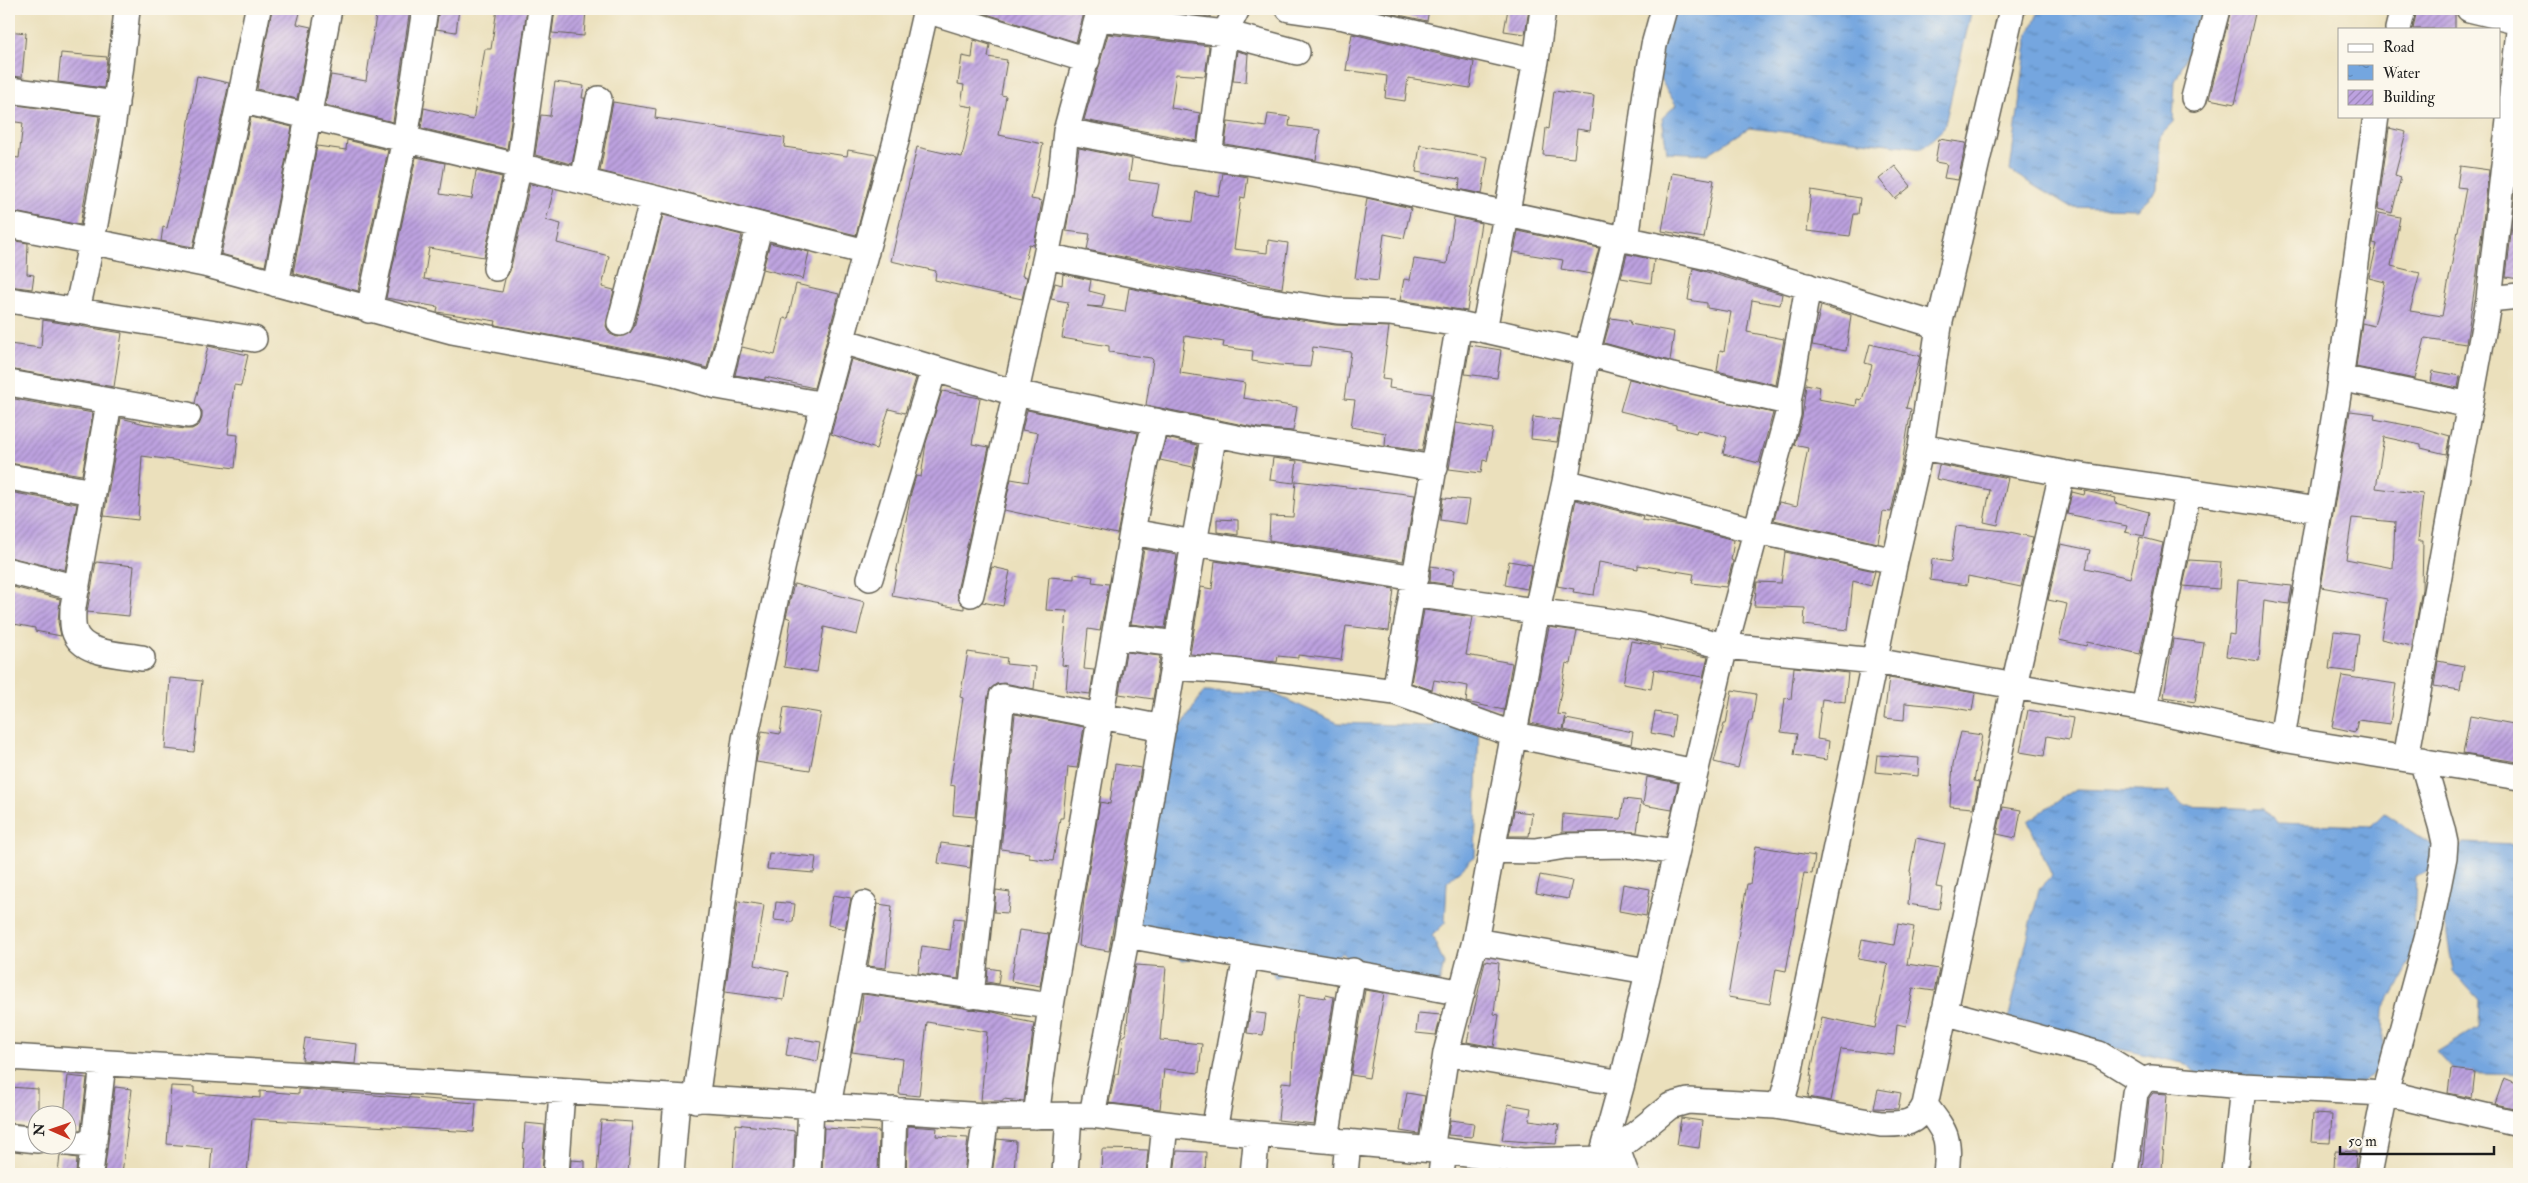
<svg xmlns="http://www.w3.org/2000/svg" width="2528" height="1183" viewBox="0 0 2528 1183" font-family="'IM FELL Double Pica',serif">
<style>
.water{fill:url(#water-ripples);stroke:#48617e}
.building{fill:url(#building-hatch);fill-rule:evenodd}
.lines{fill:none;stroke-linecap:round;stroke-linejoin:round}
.minor-casing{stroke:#646154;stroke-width:28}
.minor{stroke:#fff;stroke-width:25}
</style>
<defs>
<pattern id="water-ripples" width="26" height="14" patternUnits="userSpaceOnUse" patternTransform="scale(1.25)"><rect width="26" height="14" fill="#74a6df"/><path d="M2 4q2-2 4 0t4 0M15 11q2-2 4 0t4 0" fill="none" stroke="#5e86b4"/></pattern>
<pattern id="building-hatch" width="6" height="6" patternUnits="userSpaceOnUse" patternTransform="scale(1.25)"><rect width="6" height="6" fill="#bda2e0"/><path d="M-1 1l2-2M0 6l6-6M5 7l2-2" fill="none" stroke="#9983b5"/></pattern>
</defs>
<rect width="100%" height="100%" fill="#fbf7ec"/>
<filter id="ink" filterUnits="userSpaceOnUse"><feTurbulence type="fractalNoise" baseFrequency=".02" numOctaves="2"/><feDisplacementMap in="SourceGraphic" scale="10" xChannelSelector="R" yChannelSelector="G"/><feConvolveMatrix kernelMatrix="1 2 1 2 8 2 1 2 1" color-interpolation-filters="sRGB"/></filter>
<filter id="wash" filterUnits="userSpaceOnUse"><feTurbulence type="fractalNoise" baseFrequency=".0096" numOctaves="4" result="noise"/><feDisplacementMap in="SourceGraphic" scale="20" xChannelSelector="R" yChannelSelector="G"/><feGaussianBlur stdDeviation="1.12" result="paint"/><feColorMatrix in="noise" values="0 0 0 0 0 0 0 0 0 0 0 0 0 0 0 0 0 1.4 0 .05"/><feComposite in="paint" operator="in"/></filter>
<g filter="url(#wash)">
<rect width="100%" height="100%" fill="#ebe0bc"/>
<path class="water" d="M1679 9H1972L1944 128 1923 148 1749 128 1708 154 1667 152 1662 118 1676 105 1651 64 1658 30Z
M2040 9H2204V15L2175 82 2173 122 2159 136 2157 190 2137 209 2069 207 2010 171 2028 36Z
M1204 691 1272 693 1338 723 1432 726 1446 713 1479 721 1475 856 1447 882 1445 923 1432 936 1444 963 1436 997 1369 981 1343 953 1275 978 1263 950 1182 961 1169 947 1128 946 1109 911 1138 858 1156 737 1183 724Z
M2076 789 2170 792 2183 806 2263 809 2277 823 2371 826 2384 813 2450 856 2464 843 2519 845V1075L2456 1073 2437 1052 2478 1027 2479 1000 2453 971 2436 869 2416 876 2413 956 2384 1010 2382 1064 2362 1083 2213 1092 2187 1064 2007 1024 2039 889 2052 876 2028 821Z"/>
<g id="blocks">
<path class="building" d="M272 9H301L297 24 311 27 297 99 257 89Z
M377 9H410L393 122 325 105 331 75 366 81Z
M439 9H459L456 32 436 29Z
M497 9H527L507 149 421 128 424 108 473 120 485 49H491Z
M555 9H586L584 36 552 33Z
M977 9H1085L1076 42 977 11Z
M1143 9H1211L1210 17Z
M1372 9H1429L1427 21Z
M1508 9H1529L1525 34 1504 31Z
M2231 9H2256L2235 104 2209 99Z
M2417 9 2455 13V29H2413Z
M9 31 26 33 22 77 9 76Z
M1108 34 1209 46 1205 76 1176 74 1171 108 1200 113 1197 141 1084 120Z
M1352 34 1474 62 1470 88 1408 78 1405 101 1385 98 1387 76 1346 70Z
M974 40 990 45 988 57 1007 60 1001 95 1006 96 999 135 1043 144 1031 199 1042 201 1034 245 1029 244 1022 276 1027 277 1022 299 935 280 936 271 891 261 917 147 962 157 973 107 961 105 964 85 958 84 962 56 972 58Z
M1237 51 1248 54 1246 82 1233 81Z
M61 53 107 57 104 88 58 82Z
M197 76 229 83 193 247 161 241 163 227 167 228 183 156Z
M555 82 584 86 582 98H585L572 164 535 155 541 115 550 116Z
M1554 91 1594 96 1590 131 1577 129 1574 158 1543 155 1546 128 1549 129Z
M613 102 656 109 655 118 785 138 784 147 847 156 848 150 877 155 856 235 600 171Z
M9 104 99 116 80 225 9 211 10 157 19 158 23 123 9 121Z
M1268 114 1290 117 1289 126 1320 130 1316 160 1225 144 1228 122 1266 127Z
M251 117 292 127 265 266 221 254Z
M2389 128 2406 132 2395 175 2401 177 2392 213 2378 209Z
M1939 139 1966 143 1958 180 1944 178 1947 164 1935 162Z
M347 140 388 150 358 291 293 273 317 146 346 150Z
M1420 145 1488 157 1482 194 1459 189 1460 179 1416 172Z
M1079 148 1132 159 1129 180 1159 184 1153 217 1192 222 1196 192 1219 196 1223 173 1248 177 1245 198 1241 197 1234 249 1267 253 1268 240 1288 243 1282 288 1087 250 1090 234 1066 231Z
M416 157 445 163 440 194 472 199 476 171 502 177 484 257 429 248 424 279 502 292 505 279 510 271 530 184 554 189 546 220 561 224 557 243 609 256 602 287 614 290 606 326 610 334 617 337 630 333 634 327 663 215 742 235 707 368 667 357 495 325 496 321 437 312 438 307 386 298Z
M1895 166 1911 186 1895 199 1879 179Z
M2460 166 2489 170 2477 273 2466 344 2425 338 2415 379 2356 367 2362 323 2374 326 2385 282 2369 278 2377 244 2373 243 2379 213 2400 217 2391 266 2420 273 2410 311 2442 316 2466 188 2457 187Z
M1672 173 1714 180 1704 238 1662 231Z
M2518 173H2519V279L2506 277Z
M1811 190 1860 198 1858 214H1854L1850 236 1807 231Z
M1367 198 1411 208 1404 238 1384 234 1378 281 1355 278Z
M1454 217 1481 223 1467 311 1400 300 1404 279 1410 280 1414 259 1447 264Z
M1518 231 1599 248 1592 274 1561 269 1563 260 1514 252Z
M9 240 28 243 27 274 34 275 32 289 9 286Z
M770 243 809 252 803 279 763 269Z
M1627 254 1654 260 1651 283 1621 278Z
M1693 268 1782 294 1780 305 1752 300 1747 332 1784 339 1776 385 1717 371 1720 350 1724 351 1731 312 1707 308V303L1688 300Z
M1063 274 1091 280 1089 291 1105 295 1102 307 1087 306 1125 312 1129 288 1242 311 1335 325 1389 327 1382 379 1390 380 1389 388 1432 394 1422 451 1385 446 1386 433 1351 427 1355 400 1344 399 1351 352 1313 347 1310 367 1279 365 1252 361 1253 351 1223 347 1224 342 1185 336 1180 373 1245 383 1243 398 1297 407 1293 431 1258 428 1146 405 1153 360 1151 358 1109 352V346L1062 338 1068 302 1051 299 1055 283 1062 285Z
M796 284 839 294 814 388 765 377V380L735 375 742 347 775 355 784 318 788 319Z
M1821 306 1851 315 1846 351 1812 345Z
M1611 318 1631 321 1630 324 1674 332 1670 361 1604 343Z
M43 320 122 333 114 387 9 369V344L41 348Z
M1870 344 1920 356 1906 408 1911 409 1902 464 1891 512 1883 511 1878 543 1774 520 1779 502 1797 506 1808 448 1794 445 1802 418 1806 384 1820 387 1818 399 1856 406 1857 399 1862 400 1872 365 1865 363Z
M1470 345 1501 350 1497 378 1465 374Z
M208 346 248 355 241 386 234 385 228 434 238 435 235 468 142 456 138 520 104 516 121 418 145 424 185 429H192L199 425 202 418V411L195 403Z
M851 359 916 378 905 413 889 409 876 449 831 434Z
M2433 371 2460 376 2458 388 2431 382Z
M1629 379 1773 413 1759 463 1723 454 1727 437 1697 430 1696 433 1676 428V425L1620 411Z
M942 391 980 398 972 444 989 447 957 591 958 599 964 606V609L892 596 911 493 916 476 921 477 926 443Z
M9 398 93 413 82 475 9 463Z
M1027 410 1138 433 1117 534 1004 510 1011 479 1028 482 1038 433 1022 430Z
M2350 411 2375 414 2374 419 2422 428 2450 436 2446 454 2421 448V445L2384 437 2376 488 2423 494 2418 541H2423L2422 589 2412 646 2381 639 2387 599 2321 587ZM2352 518 2395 522 2393 568 2346 559Z
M1533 417 1561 420 1557 442 1531 439Z
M1456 423 1493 429 1487 461 1483 460 1481 473 1449 469Z
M1166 438 1197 445 1193 467 1160 460Z
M1273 458 1297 461 1294 483 1270 480Z
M1939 465 2008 478 1998 525 1984 522 1990 490 1936 479Z
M1296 481 1415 495 1403 561 1269 540 1270 516 1293 517Z
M2085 491 2116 498 2115 503 2149 512 2144 536 2125 532 2127 526 2067 514 2072 492 2084 495Z
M9 492 77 504 65 570 9 557Z
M1443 498 1470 500 1466 524 1440 520Z
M1576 500 1643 517 1642 520 1681 526 1734 540 1731 560 1733 561 1726 587 1692 583 1694 574 1638 565V569L1599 562 1594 595 1573 592 1574 589 1557 586Z
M1217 519 1238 520V535L1217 532Z
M1956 526 2005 531 2033 537 2021 587 1968 576 1967 585 1930 580 1932 559 1951 562Z
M2140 537 2163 543 2140 654 2087 642 2086 646 2059 640 2067 604 2048 600 2061 544 2090 550 2086 568 2130 578Z
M1144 549 1177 555 1165 628 1131 624Z
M1785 552 1875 571 1871 586 1853 581 1848 630 1804 625 1805 608 1754 606 1757 582 1781 583Z
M2189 560 2221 562 2219 589 2183 586Z
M1215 561 1394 589 1389 631 1346 626 1341 660 1298 655V658L1278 656 1277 662 1190 654 1201 587 1212 589Z
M1509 561 1532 565 1527 589 1505 585Z
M96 562 134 566 129 616 87 612Z
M1431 566 1455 570 1452 585 1430 582Z
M992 567 1010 571 1003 606 982 602Z
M1074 574 1093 577 1092 582 1109 584 1100 631 1088 629 1084 669 1094 670 1090 694 1066 691 1068 666 1062 665 1067 611 1046 610 1049 577 1074 579Z
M2238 580 2292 586 2289 604 2264 600 2259 661 2226 656 2229 634 2234 635Z
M794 584 865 602 857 635 824 627 817 672 784 667 791 619 786 617Z
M9 586 60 599 58 622 61 636 35 631V628L9 623Z
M1424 610 1473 617 1466 655 1512 663 1504 710 1466 702 1468 686 1434 680 1432 690 1411 683Z
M1549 627 1577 631 1571 664 1566 663 1557 714 1566 715 1563 730 1530 723Z
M2334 631 2359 634 2355 672 2329 669Z
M2173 639 2204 643 2195 702 2164 697Z
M1631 641 1660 646V649L1708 657 1703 677 1654 669 1651 689 1623 684Z
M968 652 1007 658 1006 664 1036 667 1034 689 1004 683 996 684 990 689 988 696 975 817 953 815 955 786 950 785 963 698 960 697Z
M1126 652 1160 656 1153 699 1119 694Z
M2438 661 2464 666 2460 690 2434 686Z
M1794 667 1848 673 1845 702 1822 699 1817 739 1829 741 1827 760 1794 755 1797 734 1781 732 1785 698 1791 699Z
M2342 676 2396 684 2390 724 2358 720 2355 732 2332 727Z
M170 678 202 681 194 752 165 749Z
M1889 678 1975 693 1972 711 1948 707 1905 703 1904 720 1884 718Z
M1732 690 1756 694 1752 721H1749L1738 768 1714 762 1724 724H1726Z
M784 707 821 713 810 770 756 762 762 731 780 734Z
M2028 710 2073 718 2069 740 2047 736 2044 756 2020 752Z
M1655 712 1675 715 1672 737 1651 733Z
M1015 714 1084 727 1077 768 1068 767 1063 818H1060L1053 861 1029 858V853L1001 849Z
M2470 716 2519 725V762L2463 754Z
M1566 719 1633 732 1631 744 1564 730Z
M1961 732 1982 735 1974 781 1979 782 1973 808 1950 806 1953 764Z
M1877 755 1919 758 1918 776 1875 772Z
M1115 764 1141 768 1109 951 1079 946 1084 899 1100 802 1110 804Z
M1647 777 1678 783 1672 810 1643 805Z
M1624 799 1641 801 1637 832H1562L1563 814 1621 819Z
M2003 807 2021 810 2016 838 1997 834Z
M1514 811 1532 813 1529 836H1509Z
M1916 838 1945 844 1936 887 1943 888 1939 909 1908 904 1911 873 1910 872Z
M941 843 972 847 970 868 938 863Z
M1756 846 1815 856 1812 874 1804 873 1786 971 1776 969 1770 1004 1728 997 1747 884H1750Z
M769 853 816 857 814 873 767 869Z
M1540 875 1572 881 1568 899 1536 893Z
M1623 884 1650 889 1646 916 1619 911Z
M996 890 1010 892 1008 913 994 912Z
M833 895 851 898 845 929 828 925Z
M738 901 764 905 755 965 788 972 784 1000 725 992Z
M776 902 795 904 793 922 774 920Z
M878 904 892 906 886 968 868 966Z
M954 918 964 919 958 979 918 973 922 946 950 950Z
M1898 924 1914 927 1907 964 1939 969 1934 991 1913 988 1906 1026 1897 1024 1894 1055 1841 1049 1831 1101 1808 1097 1812 1076H1810L1822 1017 1875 1028 1888 964 1858 959 1862 939 1894 945Z
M1019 930 1049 934 1040 986 1011 981Z
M1485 961 1499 963 1494 1014 1499 1015 1494 1047 1467 1042Z
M1136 965 1166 967 1160 1040 1202 1044 1199 1073 1164 1069 1160 1109 1109 1103 1115 1074H1118L1124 1035H1126L1130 995Z
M988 968 1000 970 998 984 987 982Z
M1365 990 1384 993 1369 1078 1351 1075Z
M863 994 993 1012 1014 1017V1019L1034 1023 1024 1101 1003 1099V1101H981L987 1032 927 1022 919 1096 899 1094 903 1059 852 1052 858 1022H860Z
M1300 994 1325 998 1326 995 1334 997 1314 1124 1278 1120 1282 1082 1292 1083 1294 1030Z
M1250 1012 1266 1014 1263 1035 1247 1033Z
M1418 1013 1441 1015 1436 1035 1416 1033Z
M789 1037 821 1042 818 1061 786 1055Z
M305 1038 357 1044 355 1064 302 1060Z
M2451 1069 2475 1072 2472 1098 2448 1093Z
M68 1076 87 1078 81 1130 68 1129V1116H64Z
M2504 1078 2519 1084V1109L2495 1104Z
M171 1086 194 1087V1093L260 1098V1091L299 1094V1089L476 1103 474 1132 252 1119 247 1174H210L212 1148 167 1144Z
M9 1087 38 1089V1126L9 1123Z
M115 1087 132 1089 122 1174H104Z
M1878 1089 1901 1093 1898 1109 1874 1108Z
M1407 1093 1425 1096 1419 1134 1400 1131Z
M2153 1093 2167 1094 2162 1170 2142 1169 2149 1098Z
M1508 1104 1531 1108 1529 1120 1559 1124 1556 1144 1502 1140Z
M2313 1114 2332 1115 2330 1143 2311 1142Z
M1681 1118 1702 1121 1699 1148 1677 1145Z
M601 1120 632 1122 628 1174H597Z
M1450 1120 1474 1123 1472 1137 1448 1135Z
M525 1123 545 1125 542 1174H522Z
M736 1124 795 1131 794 1174H733Z
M908 1126 937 1128 936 1136 968 1138 964 1174H906Z
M824 1128 879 1131 878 1174H822Z
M997 1139 1016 1141 1014 1174H992Z
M1102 1149 1148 1150 1146 1174H1101Z
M1177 1151 1206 1152 1205 1174H1174Z
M2335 1151 2356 1152 2355 1170 2334 1169Z
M60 1155 77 1158 76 1174H58Z
M571 1160 585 1161V1174H570Z"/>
</g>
</g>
<g filter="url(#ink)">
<use href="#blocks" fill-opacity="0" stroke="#646154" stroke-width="1"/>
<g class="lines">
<g class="minor-casing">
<path id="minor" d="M258 9 240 100 653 198 866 252
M1289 9 1344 17 1536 61
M2469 9 2519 21
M926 10 1087 60
M1099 18 1225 33 1297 52
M2398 29 2403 9
M2519 31 2489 299 2519 296
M9 90 116 104
M2194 98 2217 9
M1066 131 1173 152 1248 162 1368 184 1713 258 1939 326
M1209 157 1225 33 1237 9
M583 181 599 99
M9 225 204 264 452 331 664 371 717 386 825 405
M1626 240 1646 92 1654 45 1664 9
M1046 256 1244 297 1337 311 1390 313 1459 324 1587 353 1672 376 1788 402
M204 264 240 100
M496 268 519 166 541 9
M276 284 329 9
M9 300 254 339
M77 310C99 211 118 110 127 9
M369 310 405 139 425 9
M620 323 653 198
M1484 330 1536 61 1543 9
M842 341 1015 393 1256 442 1289 445 1435 468
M2340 378 2470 405
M9 383 188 415
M717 386 760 225
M109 403 73 607C73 614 72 623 74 630 81 655 120 654 142 658
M1921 447 2062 473 2319 510
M9 477 93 492
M1565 482 1587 353 1616 238
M1132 532 1145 462 1156 421
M9 571 77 588
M870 578 934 369
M971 594 1046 256 1059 192 1066 131 1100 9
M1413 594 1635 625 1725 646 1875 661 2144 709 2282 739 2519 777
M1114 636 1176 644
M1173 667 1194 543 1416 578
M1395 692 1459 324
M2144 709 2188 491
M2282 739 2338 395 2376 116
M2406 758 2489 299
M1492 850 1535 851 1565 846 1629 845 1676 852
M1127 935C1238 956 1350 971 1462 993
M1475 941 1647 971
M851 978 1051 1006
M971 996 1002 697 1163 728
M1944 1012 2099 1054 2143 1081
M1446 1053 1622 1083
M9 1057 986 1116 1092 1115 1214 1130 1444 1151 1522 1161 1601 1159 1617 1149 1670 1106 1688 1101 1775 1106 1783 1097 1788 1079 1895 561 1921 447 1939 326 2012 9
M696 1100 745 739 793 518 896 141 926 9
M1925 1105C1947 1134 1950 1137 1946 1174
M828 1106 864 904
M1775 1106 1881 1124C1901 1124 1915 1126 1925 1105L2014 685 2062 473
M1092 1115 1127 935 1173 667 1231 671 1395 692 1515 735 1695 772
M1036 1116 1051 1006 1132 532 1194 543 1214 433
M1214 1130 1246 957
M9 1137 38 1140
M1326 1139 1353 971
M68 1143 94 1145
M1617 1149 1626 1174
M1431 1150 1446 1053 1475 941 1537 610 1565 482 1757 531 1895 561
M1601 1159 1622 1083 1725 646 1788 414V402L1808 286
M90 1174 103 1064
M556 1174 562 1092
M671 1174 677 1099
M808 1174 811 1105
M892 1174 894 1110
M978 1174 986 1116
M1065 1174 1069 1115
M1160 1174 1165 1124
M1253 1174 1257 1134
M1345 1174 1348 1142
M1441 1174 1444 1151
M2125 1174 2135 1093 2143 1081 2151 1078 2243 1086 2385 1093 2519 1124
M2234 1174 2243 1086
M2369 1174 2385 1093 2430 927 2444 857 2445 843 2442 829 2422 760"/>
</g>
<use href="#minor" class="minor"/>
</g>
</g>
<rect width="2528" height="1183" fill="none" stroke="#fbf7ec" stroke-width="30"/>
<rect x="2338" y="28" width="162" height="90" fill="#fbf7ec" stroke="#a29f99"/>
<rect x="2348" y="44" width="25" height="8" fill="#ffffff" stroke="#a29f99"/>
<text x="2383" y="52" font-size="15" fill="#1c1c1c">Road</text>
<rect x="2348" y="65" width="25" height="15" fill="url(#water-ripples)" stroke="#a29f99"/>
<text x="2383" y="78" font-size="15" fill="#1c1c1c">Water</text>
<rect x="2348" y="90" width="25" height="15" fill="url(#building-hatch)" stroke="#a29f99"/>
<text x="2383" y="102" font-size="15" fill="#1c1c1c">Building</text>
<g transform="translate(52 1130) rotate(272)"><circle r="24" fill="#fbf7ec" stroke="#a29f99"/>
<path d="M0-4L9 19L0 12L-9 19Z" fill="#c8321e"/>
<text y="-8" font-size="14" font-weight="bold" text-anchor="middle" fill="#1c1c1c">N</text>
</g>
<path d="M2340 1146v8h154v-8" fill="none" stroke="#1c1c1c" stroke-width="2.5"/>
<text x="2348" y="1146" font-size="15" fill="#1c1c1c" stroke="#fbf7ec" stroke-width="4" paint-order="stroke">50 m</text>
</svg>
